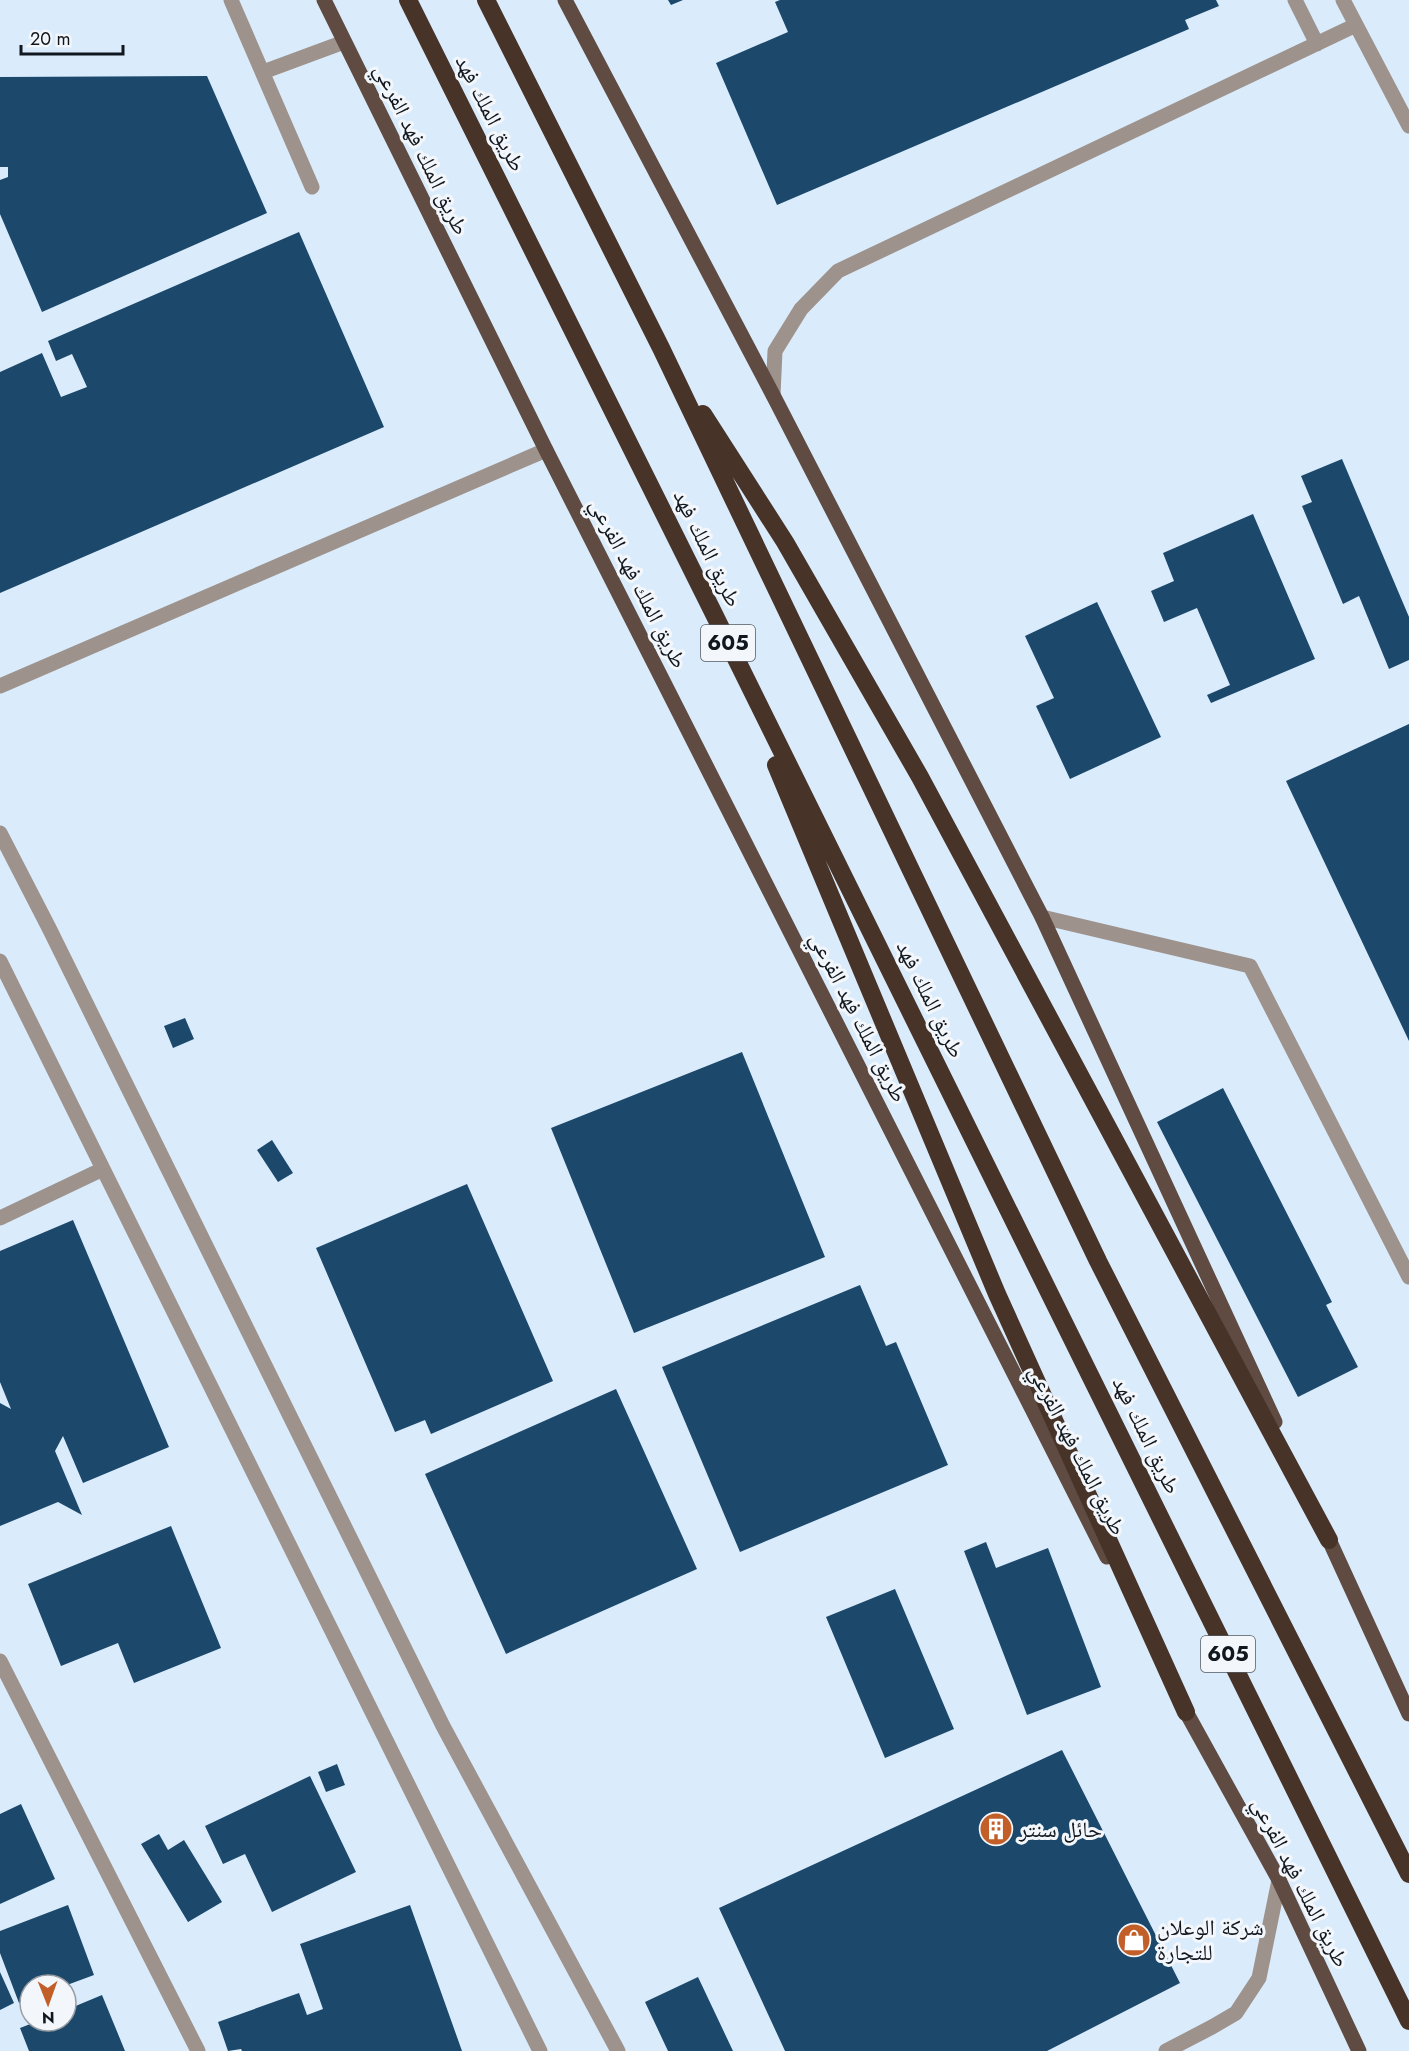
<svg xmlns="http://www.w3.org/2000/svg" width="1409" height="2051" viewBox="0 0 1409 2051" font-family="Jost,'Noto Naskh Arabic',sans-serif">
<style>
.building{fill:#1b486b}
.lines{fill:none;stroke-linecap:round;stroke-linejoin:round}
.minor{stroke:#9e928c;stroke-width:15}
.major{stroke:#5f4b42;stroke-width:15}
.highway{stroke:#483329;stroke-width:18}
.labels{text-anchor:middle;stroke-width:6;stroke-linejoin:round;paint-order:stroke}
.shield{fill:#f3f7fb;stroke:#545a60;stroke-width:1.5}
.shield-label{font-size:21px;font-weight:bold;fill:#10171e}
.street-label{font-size:22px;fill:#10171e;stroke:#f3f7fb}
.poi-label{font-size:22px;fill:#10171e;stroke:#f3f7fb;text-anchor:start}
</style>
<rect width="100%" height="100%" fill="#daecfc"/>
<path class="building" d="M668 0H683L671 5Z
M780 0H1216L1219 6 1185 20 1189 29 777 205 716 63 788 32 775 2Z
M207 76 267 213 42 312 0 214V180L8 177V167H0V77Z
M299 232 384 427 0 593V372L42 353 61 397 87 387 72 354 56 361 48 341Z
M1342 459 1409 617V660L1389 669 1359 596 1343 604 1302 506 1312 502 1301 476Z
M1253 514 1315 659 1211 703 1207 695 1230 685 1197 608 1164 622 1151 591 1174 581 1163 553Z
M1097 602 1161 737 1070 779 1036 706 1054 698 1025 636Z
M1409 724V1041L1286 781Z
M185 1018 194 1039 173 1048 164 1026Z
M742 1052 825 1257 634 1333 551 1128Z
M1223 1088 1332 1302 1326 1305 1358 1367 1298 1397 1157 1122Z
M272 1140 293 1173 278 1182 257 1150Z
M467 1184 553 1381 431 1434 425 1420 395 1432 316 1248Z
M73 1220 169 1447 83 1483 63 1436 55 1451 82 1515 58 1502 0 1526V1403L11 1409 0 1382V1251Z
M860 1285 886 1346 896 1342 948 1465 740 1552 662 1367Z
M616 1389 697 1569 506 1654 425 1474Z
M171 1526 221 1648 134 1683 118 1643 61 1666 28 1584Z
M986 1542 996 1568 1048 1548 1101 1687 1027 1715 964 1551Z
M895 1589 954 1729 885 1758 826 1617Z
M1062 1750 1180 1983 1047 2051H785L719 1908Z
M337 1764 345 1785 326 1792 318 1772Z
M310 1776 356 1872 272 1912 245 1854 223 1864 205 1826Z
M21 1804 55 1879 0 1904V1814Z
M159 1834 168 1850 184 1840 222 1902 188 1922 141 1844Z
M68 1905 94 1975 67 1985H30V1999L19 2003 0 1953V1931Z
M410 1905 462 2051H242L241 2049 228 2051 218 2022 299 1993 307 2015 323 2009 300 1944Z
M0 1972 14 2003 0 2010Z
M698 1977 733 2051H668L645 2002Z
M102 1995 125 2051H29L20 2028 38 2021H66V2010Z"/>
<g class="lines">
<path class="minor" d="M231 0 312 187
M1295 0 1317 44
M1343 0 1409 126
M263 72 344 42
M773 395 775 351 801 309 838 271 1356 25
M0 686 546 450
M0 833 49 928 443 1726 618 2051
M1042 917 1250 966 1409 1277
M0 961 540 2051
M0 1218 103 1169
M0 1661 198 2051
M1166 2051 1212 2027 1236 2013 1259 1978 1279 1880"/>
<path class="major" d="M324 0 546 450 1107 1557
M565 0 773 395 1042 917 1275 1422
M1325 1531 1409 1714
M1180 1701 1279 1880 1359 2051"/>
<path class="highway" d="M408 0 711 608 1409 2021
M486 0 661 348 1098 1261 1409 1874
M703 414 785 542 920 777 1329 1540
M776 765 997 1294 1186 1712"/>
</g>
<defs>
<g id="building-disc" transform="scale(1.725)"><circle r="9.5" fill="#c25e27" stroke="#f3f7fb"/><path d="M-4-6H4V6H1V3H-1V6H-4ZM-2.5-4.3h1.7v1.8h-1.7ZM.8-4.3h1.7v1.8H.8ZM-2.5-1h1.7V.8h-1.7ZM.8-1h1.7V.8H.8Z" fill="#fff"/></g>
<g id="shop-disc" transform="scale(1.725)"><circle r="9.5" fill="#c25e27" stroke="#f3f7fb"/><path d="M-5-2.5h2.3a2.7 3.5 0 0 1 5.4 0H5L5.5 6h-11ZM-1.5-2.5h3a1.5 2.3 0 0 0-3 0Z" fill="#fff"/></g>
</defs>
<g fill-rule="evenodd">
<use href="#building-disc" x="996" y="1829"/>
<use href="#shop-disc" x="1134" y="1940"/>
</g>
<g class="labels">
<g class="shield">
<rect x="701" y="625" width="54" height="36" rx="4.5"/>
<rect x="1201" y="1636" width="54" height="36" rx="4.5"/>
</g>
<g class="shield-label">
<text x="728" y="650">605</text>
<text x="1228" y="1661">605</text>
</g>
<g class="street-label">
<text transform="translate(491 113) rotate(63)" y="8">طريق الملك فهد</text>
<text transform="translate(422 149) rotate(64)" y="8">طريق الملك فهد الفرعي</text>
<text transform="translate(708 548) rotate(64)" y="8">طريق الملك فهد</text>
<text transform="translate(639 583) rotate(63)" y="8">طريق الملك فهد الفرعي</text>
<text transform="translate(931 999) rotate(64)" y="8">طريق الملك فهد</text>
<text transform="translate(859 1017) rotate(63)" y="8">طريق الملك فهد الفرعي</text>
<text transform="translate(1147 1435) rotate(64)" y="8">طريق الملك فهد</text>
<text transform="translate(1078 1450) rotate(63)" y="8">طريق الملك فهد الفرعي</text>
<text transform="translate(1301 1882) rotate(63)" y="8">طريق الملك فهد الفرعي</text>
</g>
<g class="poi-label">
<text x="1019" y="1837">حائل سنتر</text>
<text x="1157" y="1935">شركة الوعلان<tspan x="1157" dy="25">للتجارة</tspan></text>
</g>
</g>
<g transform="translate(48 2003) rotate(179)"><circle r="28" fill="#f3f7fb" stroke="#989da3" stroke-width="1.5"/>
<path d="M0-4.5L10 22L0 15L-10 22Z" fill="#c25e27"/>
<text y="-9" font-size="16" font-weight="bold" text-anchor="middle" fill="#10171e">N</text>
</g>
<path d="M21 45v9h102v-9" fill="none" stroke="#10171e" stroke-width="3"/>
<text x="30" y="45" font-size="18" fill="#10171e" stroke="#f3f7fb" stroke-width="4.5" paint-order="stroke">20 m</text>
</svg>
